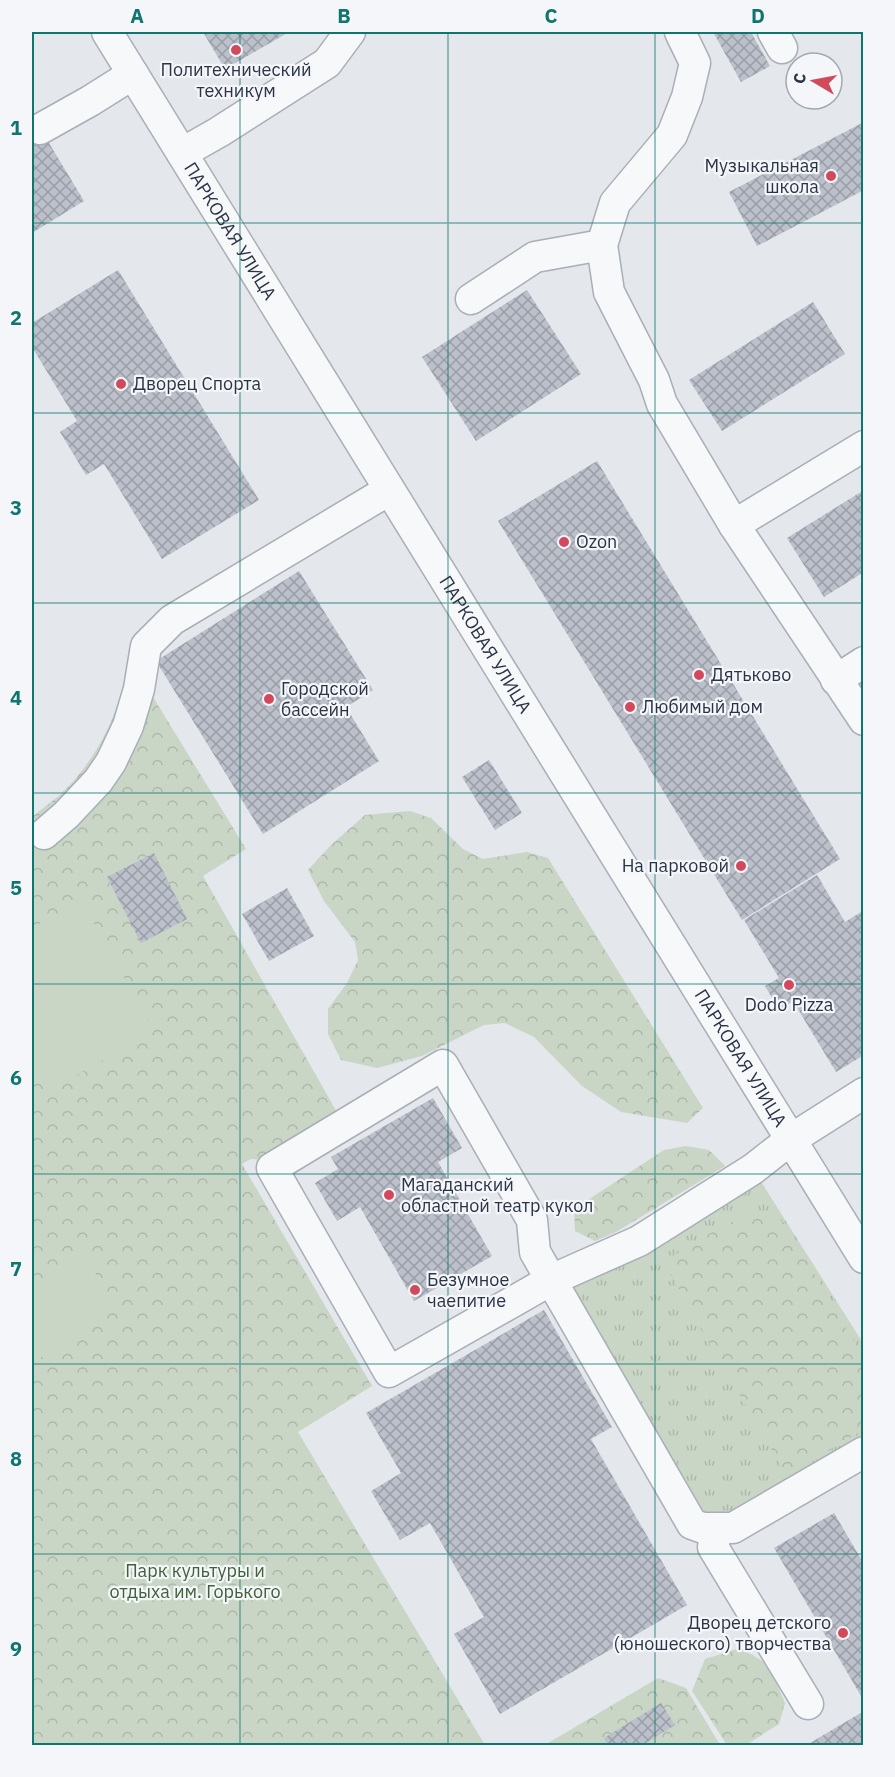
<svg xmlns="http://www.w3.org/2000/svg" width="895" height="1777" viewBox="0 0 895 1777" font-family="'IBM Plex Sans',sans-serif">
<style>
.grass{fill:url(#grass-tufts)}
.forest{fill:url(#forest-crowns)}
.pitch{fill:#c9d6c5}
.building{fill:url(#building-cross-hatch)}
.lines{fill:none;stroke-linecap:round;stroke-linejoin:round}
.minor-casing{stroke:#a9aeb7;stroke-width:33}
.minor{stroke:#f7f8fa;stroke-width:30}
.grid{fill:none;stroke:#0f766e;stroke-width:1.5;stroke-opacity:0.55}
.poi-dot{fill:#d1495b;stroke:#f4f6f9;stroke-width:2}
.labels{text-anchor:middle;stroke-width:4.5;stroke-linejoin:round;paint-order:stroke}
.poi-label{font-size:18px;fill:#2b3445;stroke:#f4f6f9;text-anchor:start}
.street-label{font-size:18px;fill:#2b3445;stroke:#f4f6f9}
.park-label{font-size:18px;fill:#3f6138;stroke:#f4f6f9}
.neatline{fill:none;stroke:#0f766e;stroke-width:2}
.grid-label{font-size:20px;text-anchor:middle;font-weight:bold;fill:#0f766e}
</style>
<defs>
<pattern id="grass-tufts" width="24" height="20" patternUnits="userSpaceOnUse" patternTransform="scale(1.5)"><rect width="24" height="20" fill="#c9d6c5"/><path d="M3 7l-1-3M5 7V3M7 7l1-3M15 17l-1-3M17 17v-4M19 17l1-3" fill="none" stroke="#adb8ab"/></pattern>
<pattern id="forest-crowns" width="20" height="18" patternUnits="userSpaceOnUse" patternTransform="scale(1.5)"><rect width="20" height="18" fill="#c9d6c5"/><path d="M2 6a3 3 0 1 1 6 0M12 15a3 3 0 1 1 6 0" fill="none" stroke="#adb8ab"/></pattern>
<pattern id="building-cross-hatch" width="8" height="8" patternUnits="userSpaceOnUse" patternTransform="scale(1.5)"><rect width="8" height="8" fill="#bbc0ca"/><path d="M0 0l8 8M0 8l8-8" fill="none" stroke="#989da6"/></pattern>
</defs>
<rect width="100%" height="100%" fill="#e4e7ec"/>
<path class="grass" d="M753 1169 863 1343V1452L703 1528 551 1281Z"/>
<path class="forest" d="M124 685 150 692 246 849 203 876 338 1114 270 1160 251 1159 242 1164 372 1386 298 1432 485 1745H32V817C41 809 52 802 61 794 93 763 112 727 124 685Z
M410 811 431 818 463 849 483 859 527 852 548 858 703 1108 687 1123 621 1112 582 1086 534 1037 505 1023 484 1025 422 1056 377 1068 341 1060 328 1034V1009L347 983 358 960 355 942 324 901 308 870 331 845 365 815Z
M686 1146 709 1150 725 1166 616 1232 595 1241 575 1231 574 1209 664 1150Z
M766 1212 785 1223 863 1357V1430L815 1459 786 1474 699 1326 664 1262 703 1237 745 1215Z
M740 1648 769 1665 785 1703 779 1724 746 1745H727L692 1691 705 1659Z
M658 1678 686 1688 720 1745 543 1746Z"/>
<path class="pitch" d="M81 900 154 1032 48 1091 32 1062V928Z
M83 1254 117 1307 32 1363V1287Z"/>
<path class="building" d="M203 32H289L225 69Z
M713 32H751L770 66 741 82Z
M32 115 84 201 32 233Z
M864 122V190L757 246 729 192Z
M118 270 259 500 162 559 104 464 86 475 60 432 77 421 32 347V323Z
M527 290 581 374 476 441 422 357Z
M813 302 845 354 722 431 689 380Z
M597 461 840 859 742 920 498 521Z
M864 490V572L824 597 787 538Z
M299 571 373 690 346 707 379 761 263 834 156 661Z
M489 760 522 813 495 830 462 777Z
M154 853 187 919 141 943 107 877Z
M817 875 845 922 864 910V1055L836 1072 793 1001 779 1010 765 986 779 978 744 920Z
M287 888 314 936 269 961 242 914Z
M433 1098 462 1148 438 1162 492 1256 414 1301 360 1207 337 1221 315 1183 338 1169 331 1157Z
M544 1310 612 1427 591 1439 687 1605 500 1714 454 1634 484 1617 430 1523 400 1540 371 1491 401 1473 366 1413Z
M834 1513 864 1564V1701L774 1548Z
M661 1703 675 1725 641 1746H608L604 1738Z
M864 1711V1746H805Z"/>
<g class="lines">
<g class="minor-casing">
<g id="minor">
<path id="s1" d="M107 32 864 1258"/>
<path d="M680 32 695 63 687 97 672 135 615 203 602 245 609 292 654 380 662 404 734 525 864 720"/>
<path d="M773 32 782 48"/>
<path d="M40 129 90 101 133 74"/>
<path d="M182 153 219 132 327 63 350 32"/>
<path d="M471 299 535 257 602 245"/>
<path d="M734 525 864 446"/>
<path d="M836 680 864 662"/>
<path d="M44 834 66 815 98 781 111 762 128 726 139 689 146 646 172 620 389 490"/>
<path d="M443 1065 532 1220 535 1252 551 1280 389 1372 272 1168Z"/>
<path d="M864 1093 790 1140 753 1169 639 1241 551 1280 692 1524 703 1528H733L864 1452"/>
<path d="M717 1529 713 1547 808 1704"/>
</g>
</g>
<use href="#minor" class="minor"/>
</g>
<path class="grid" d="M240 32V1746M448 32V1746M655 32V1746M32 223H864M32 413H864M32 603H864M32 793H864M32 984H864M32 1174H864M32 1364H864M32 1554H864"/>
<g class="poi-dot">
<circle cx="236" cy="50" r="6"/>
<circle cx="831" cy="176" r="6"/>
<circle cx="121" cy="384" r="6"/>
<circle cx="564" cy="542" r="6"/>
<circle cx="699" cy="675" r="6"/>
<circle cx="269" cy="699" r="6"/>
<circle cx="630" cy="707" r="6"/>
<circle cx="741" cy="866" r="6"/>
<circle cx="789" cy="985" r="6"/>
<circle cx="389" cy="1195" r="6"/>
<circle cx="415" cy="1290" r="6"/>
<circle cx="843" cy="1633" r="6"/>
</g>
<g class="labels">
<g class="poi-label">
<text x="236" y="76" text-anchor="middle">Политехнический<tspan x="236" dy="21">техникум</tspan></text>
<text x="819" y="172" text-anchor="end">Музыкальная<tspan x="819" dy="21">школа</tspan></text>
<text x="133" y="390">Дворец Спорта</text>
<text x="576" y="548">Ozon</text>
<text x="711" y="681">Дятьково</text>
<text x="281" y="695">Городской<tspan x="281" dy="21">бассейн</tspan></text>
<text x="642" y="713">Любимый дом</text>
<text x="729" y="872" text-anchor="end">На парковой</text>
<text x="789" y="1011" text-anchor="middle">Dodo Pizza</text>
<text x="401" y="1191">Магаданский<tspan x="401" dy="21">областной театр кукол</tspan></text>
<text x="427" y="1286">Безумное<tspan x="427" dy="21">чаепитие</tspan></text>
<text x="831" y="1629" text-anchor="end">Дворец детского<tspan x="831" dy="21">(юношеского) творчества</tspan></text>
</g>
<g class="street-label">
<text dy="6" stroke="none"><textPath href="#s1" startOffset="234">ПАРКОВАЯ УЛИЦА</textPath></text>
<text dy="6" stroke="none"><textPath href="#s1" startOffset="720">ПАРКОВАЯ УЛИЦА</textPath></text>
<text dy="6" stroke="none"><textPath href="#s1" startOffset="1206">ПАРКОВАЯ УЛИЦА</textPath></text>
</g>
<g class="park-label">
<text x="195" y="1577">Парк культуры и<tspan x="195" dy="21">отдыха им. Горького</tspan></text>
</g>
</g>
<rect width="895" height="1777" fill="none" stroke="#f4f6f9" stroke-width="66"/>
<g transform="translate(814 81) rotate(280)"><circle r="28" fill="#f4f6f9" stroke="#a4a8b1" stroke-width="1.5"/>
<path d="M0-4.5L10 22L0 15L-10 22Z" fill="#d1495b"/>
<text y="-9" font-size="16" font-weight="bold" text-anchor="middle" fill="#2b3445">С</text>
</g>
<rect x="33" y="33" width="829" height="1711" class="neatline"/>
<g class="grid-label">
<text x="137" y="23">A</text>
<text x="344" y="23">B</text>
<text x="551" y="23">C</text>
<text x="758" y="23">D</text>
<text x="16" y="135">1</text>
<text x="16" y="325">2</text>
<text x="16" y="515">3</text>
<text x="16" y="705">4</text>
<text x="16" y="895">5</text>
<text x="16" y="1085">6</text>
<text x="16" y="1276">7</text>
<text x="16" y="1466">8</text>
<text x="16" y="1656">9</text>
</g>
</svg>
